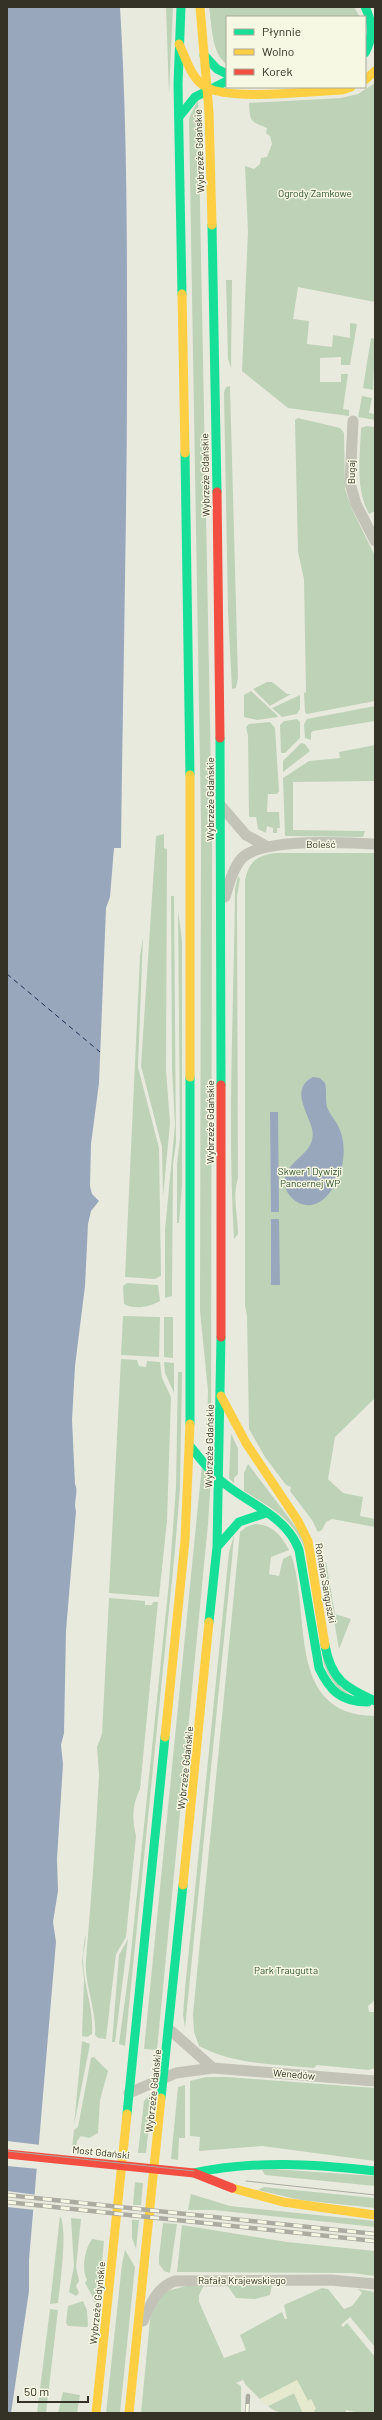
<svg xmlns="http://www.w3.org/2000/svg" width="382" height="2420" viewBox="0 0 382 2420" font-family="Barlow,sans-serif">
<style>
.green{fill:#bed2b8}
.plaza{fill:#e5e9cd}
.water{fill:#99a7bc}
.pier{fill:#e9eade}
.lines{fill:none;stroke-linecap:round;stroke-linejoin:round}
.ferry{stroke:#1c2f54;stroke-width:1;stroke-dasharray:5 4;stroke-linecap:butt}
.street{stroke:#c3c3b7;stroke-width:11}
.fast{stroke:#16e098;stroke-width:9}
.slow{stroke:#ffcf43;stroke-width:9}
.jam{stroke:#f24e42;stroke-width:9}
.tram{stroke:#ababa1;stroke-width:1}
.rail-casing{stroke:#ababa1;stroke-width:4.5}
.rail{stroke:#f6f8e4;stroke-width:3;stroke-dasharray:9;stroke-linecap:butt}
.labels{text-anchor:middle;stroke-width:3;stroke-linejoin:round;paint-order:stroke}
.street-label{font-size:10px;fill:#343226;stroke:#f6f8e4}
.park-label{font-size:10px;fill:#2b512a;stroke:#f6f8e4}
</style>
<rect width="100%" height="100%" fill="#e9eade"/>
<path class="green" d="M166 7H173L169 94Z
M209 7H354L360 17H227V64C211 54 212 24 209 7Z
M375 83V302L298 287 293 319 309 321 307 344 332 347 333 335 350 338V323L357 324 350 365H341V357L320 358V382H341V374H348L343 409 349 410V416L288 408 242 371 248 231 245 166 254 169 260 164 261 158 267 157 272 144 270 136 266 133 267 128C250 121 250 122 249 103L341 98 358 94Z
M198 100 212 825 211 1454 207 1432 208 1391 200 1311 201 824 189 118Z
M226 280H232L231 368 228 359Z
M371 338 375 339 373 390 363 388Z
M230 386 238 678 236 688 232 689 228 612 224 392 226 387Z
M362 396 372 398 369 413 375 414V420L358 417Z
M298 418 340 428 344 433 345 489 352 509 375 556V701L307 714 305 712 304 693 306 692 304 579 298 552 295 420Z
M366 426 375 427V511L369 514C355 487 360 458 361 428Z
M267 682H272L287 694H291L270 706 253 689Z
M251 691 277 715 278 717 257 720 244 717V695Z
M300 695V709L297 714 282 717 272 708Z
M375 706V721L313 731 311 733V740L305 738 304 724 307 719Z
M297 719 300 722V738L285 753H281L280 725 284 721Z
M270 722 275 728 279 791 277 794H268L267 812H279L280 828H277V833H273V828L267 826 266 833 258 829 256 817H249L248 736 246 727 249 724Z
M301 743 305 744 310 751 283 772V761Z
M375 745V781L293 782V830L365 831 363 837 285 836 283 778 309 761 340 758 339 752Z
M164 834V848L167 849 166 1070 170 1123 163 1197 162 1147 141 1066 156 836Z
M275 853H375V1398L335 1437 328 1479 343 1493 363 1497 360 1516 375 1519V1527L332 1519 326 1522 322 1530 318 1532 312 1520 290 1491 291 1487 286 1485 265 1457 249 1429 247 1316 245 1306V880C249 861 257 856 275 853Z
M238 876 240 879 237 897 238 1178C232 1197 238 1214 238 1234L234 1239C227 1122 234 1006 235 889Z
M171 896H174L176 1143 173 1164 172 1296 165 1298V1230L175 1125 172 1068Z
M178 910 182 941V1185L179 1223H177V1164L180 1138Z
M143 937 138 1067 159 1148 161 1276 155 1279 125 1277 140 956Z
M127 1283 158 1285 160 1301C150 1307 134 1310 124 1304L123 1286Z
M123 1316 160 1317 159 1357 121 1355Z
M164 1317H173V1358L164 1357Z
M121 1359 137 1360 139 1366 146 1367 147 1361 160 1362 162 1378 171 1397 167 1521 159 1597 109 1593Z
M164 1362 174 1363V1393L165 1373Z
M178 1372H182L180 1488 175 1550 125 2046 119 2044 130 1962 169 1582 176 1487Z
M231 1434 238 1448V1474L234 1478V1483L229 1478Z
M248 1464 299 1531 308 1553 326 1664 340 1687 356 1699C340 1694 330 1680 324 1665L306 1553C296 1520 271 1508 244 1491V1473Z
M202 1465 211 1478 208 1524 157 2050 144 2049Z
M255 1524C272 1524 282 1536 289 1550L271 1557 269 1574 279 1576 283 1559 291 1555C312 1613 284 1715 375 1716V2000L368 2006 369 2012H375V2068L369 2070 317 2065 314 2068C276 2064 234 2065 199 2046L194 2032 193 2014 240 1532 246 1527Z
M234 1535 232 1559 185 2028 183 2015 185 1989 229 1552Z
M326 1562 335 1614 351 1619 339 1649 324 1563Z
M109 1598 145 1601V1605H152L153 1602H158L140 1789C132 1806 132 1819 136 1836L126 1937 116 1954 106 2039 98 2038 95 2035C97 2010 84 1985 86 1960 91 1899 96 1837 99 1775L97 1747 102 1734Z
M85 1935C87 1943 82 1953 83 1962 84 1986 94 2010 92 2034L87 2037 82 2036 84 1979 82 1962Z
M128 1939 115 2042H112L119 1955Z
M82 2041 90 2044 74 2125Z
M94 2057 108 2071 100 2100 98 2133 89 2138 81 2136 77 2141 76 2148H72L74 2130 78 2127 91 2058Z
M206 2077H227L375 2088V2161L262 2146 199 2151 200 2137 190 2136V2081Z
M185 2085V2138H179L178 2160 171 2159 178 2087Z
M153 2091 146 2153H138L144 2101Z
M272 2169 375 2176V2186L265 2175 262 2170Z
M135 2182 143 2183 141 2205H133Z
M264 2187 375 2198V2208L300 2200 258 2190Z
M191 2194 230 2206 375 2221V2227L214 2210H188Z
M60 2216C68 2228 60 2285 58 2303L50 2304Z
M71 2218 81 2219 76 2267 79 2281 76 2286 79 2293 76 2296 69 2292 74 2266Z
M132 2220H139L136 2249 132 2238Z
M163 2223 177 2224 170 2273 164 2271 159 2264V2257Z
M182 2225 287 2242 375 2251V2276L352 2273 177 2272Z
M92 2239 104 2241 97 2315 94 2299 85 2283 87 2280C81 2268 85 2249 92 2239Z
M125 2250 135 2267 120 2413H106L122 2264Z
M204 2285 199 2295V2302L224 2358 246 2350 240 2335 282 2312 285 2319H287L284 2305 322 2288 328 2289 344 2309 352 2306 362 2293 358 2289 375 2292V2347L350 2317 341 2325 343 2327 347 2323 375 2357V2413H360L346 2410 345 2413H314L313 2411 316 2409 311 2399 308 2401 297 2381 260 2399 245 2384 242 2377 243 2380 236 2383 241 2386V2413H141L150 2320 155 2303 166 2291 187 2286Z
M227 2285H272L270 2295 255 2299 236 2298Z
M83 2301 87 2310 88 2325 87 2327 68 2326 66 2323 68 2306Z
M50 2309 58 2310 46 2413H37Z
M63 2392 80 2395 77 2413H58Z
M294 2393 303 2413C291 2413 277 2415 268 2406Z"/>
<path class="plaza" d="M297 2380 308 2401 311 2399 315 2407 314 2413H303L294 2393 268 2406 260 2399Z"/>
<path class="water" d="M7 7H120C126 106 127 204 127 303 128 485 123 666 121 848H114L110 897 106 908 99 1083 91 1144 90 1186 92 1194 99 1201 91 1211 88 1224 85 1286 75 1366 72 1420 75 1484C79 1492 73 1502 76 1511L66 1631 64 1733 61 1745 63 1764 57 1859 58 1891 53 1922 56 1942 29 2260V2291L11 2413H7Z
M313 1077 320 1078 325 1083C327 1091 325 1099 327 1107 329 1113 333 1117 336 1122 343 1134 345 1147 343 1160 341 1181 322 1216 297 1202 291 1198 286 1192 285 1185 281 1160 318 1156 312 1129 309 1114 289 1089 313 1077Z
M270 1112H278L279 1212H271Z
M271 1219H279L280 1285H271Z"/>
<path class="pier" d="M7 2141 41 2145 39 2169 7 2166Z
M7 2191 37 2195 36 2210 7 2207Z"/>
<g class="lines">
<path class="ferry" d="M7 974 100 1052"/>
<path class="street" d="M353 421 350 483 356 504 375 541
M221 806 246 835 266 846
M225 897C229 884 233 868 242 858 264 837 344 843 375 844
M170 2030 213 2068
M129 2093 176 2073 213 2068 375 2081
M143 2321C150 2305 157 2287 175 2281L330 2280 375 2284"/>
<path class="fast" d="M181 7 178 84 182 294
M365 7C373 22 373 38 365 53
M204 55 217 69 227 74
M179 117 195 97 227 81
M212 225 217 492
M185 453 190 775
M220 738 221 1085
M190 1077V1424
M190 1446C199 1457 208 1469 219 1479 245 1503 286 1514 299 1550L319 1668C330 1691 341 1702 368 1702
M217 1547 239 1522 266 1513
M209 1622 217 1547 221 1337
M325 1645C331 1680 346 1688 375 1701
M161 2098 183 1885
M127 2114 165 1737
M194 2173C255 2160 314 2164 375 2171"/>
<path class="slow" d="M200 7 209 112 212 225
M179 44C186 58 191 79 206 87 229 101 312 91 342 90L351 87
M365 80 375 71
M182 294 185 453
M190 775V1077
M221 1396 246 1443 298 1521 308 1541 325 1645
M165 1737 185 1540 190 1424
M183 1885 209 1622
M232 2188 283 2202 375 2215
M96 2413 127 2114
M129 2413 161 2098"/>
<path class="jam" d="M217 492 220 738
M221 1085V1337
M7 2154 194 2173 232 2188"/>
<path class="tram" d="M7 2151 194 2171
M246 2181 375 2195"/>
<g class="rail-casing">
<path id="rail" d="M7 2195 375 2234
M7 2202 375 2241
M247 2413 248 2396"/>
</g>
<use href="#rail" class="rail"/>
</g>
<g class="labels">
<g class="street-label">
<text transform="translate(199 151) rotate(-92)" y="4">Wybrzeże Gdańskie</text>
<text transform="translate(351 472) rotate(-90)" y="4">Bugaj</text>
<text transform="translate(205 475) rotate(-91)" y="4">Wybrzeże Gdańskie</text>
<text transform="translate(210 799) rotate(-90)" y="4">Wybrzeże Gdańskie</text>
<text x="321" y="848">Boleść</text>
<text transform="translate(210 1122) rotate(-90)" y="4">Wybrzeże Gdańskie</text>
<text transform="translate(209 1446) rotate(-89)" y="4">Wybrzeże Gdańskie</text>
<text transform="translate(326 1583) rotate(80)" y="4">Romana Sanguszki</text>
<text transform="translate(185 1768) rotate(-84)" y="4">Wybrzeże Gdańskie</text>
<text transform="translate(294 2074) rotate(5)" y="4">Wenedów</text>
<text transform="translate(153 2091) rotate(-84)" y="4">Wybrzeże Gdańskie</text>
<text transform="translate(101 2152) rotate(6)" y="4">Most Gdański</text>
<text x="242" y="2284">Rafała Krajewskiego</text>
<text transform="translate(97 2303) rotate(-84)" y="4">Wybrzeże Gdyńskie</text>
</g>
<g class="park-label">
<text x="315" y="197">Ogrody Zamkowe</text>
<text x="310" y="1175">Skwer 1 Dywizji<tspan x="310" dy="12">Pancernej WP</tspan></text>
<text x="286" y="1974">Park Traugutta</text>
</g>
</g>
<rect width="382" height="2420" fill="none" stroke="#343226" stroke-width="16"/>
<rect x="226" y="16" width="140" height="72" fill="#f6f8e4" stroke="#a8a998"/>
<rect x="234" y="29" width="20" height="6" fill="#16e098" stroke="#a8a998"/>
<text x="262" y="36" font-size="12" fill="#343226">Płynnie</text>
<rect x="234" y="49" width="20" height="6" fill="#ffcf43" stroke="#a8a998"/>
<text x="262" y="56" font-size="12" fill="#343226">Wolno</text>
<rect x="234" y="69" width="20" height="6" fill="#f24e42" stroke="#a8a998"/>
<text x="262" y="76" font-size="12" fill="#343226">Korek</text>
<path d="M18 2396v6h70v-6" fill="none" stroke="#343226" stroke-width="2"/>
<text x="24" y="2396" font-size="12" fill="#343226" stroke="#f6f8e4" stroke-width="3" paint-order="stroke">50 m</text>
</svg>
